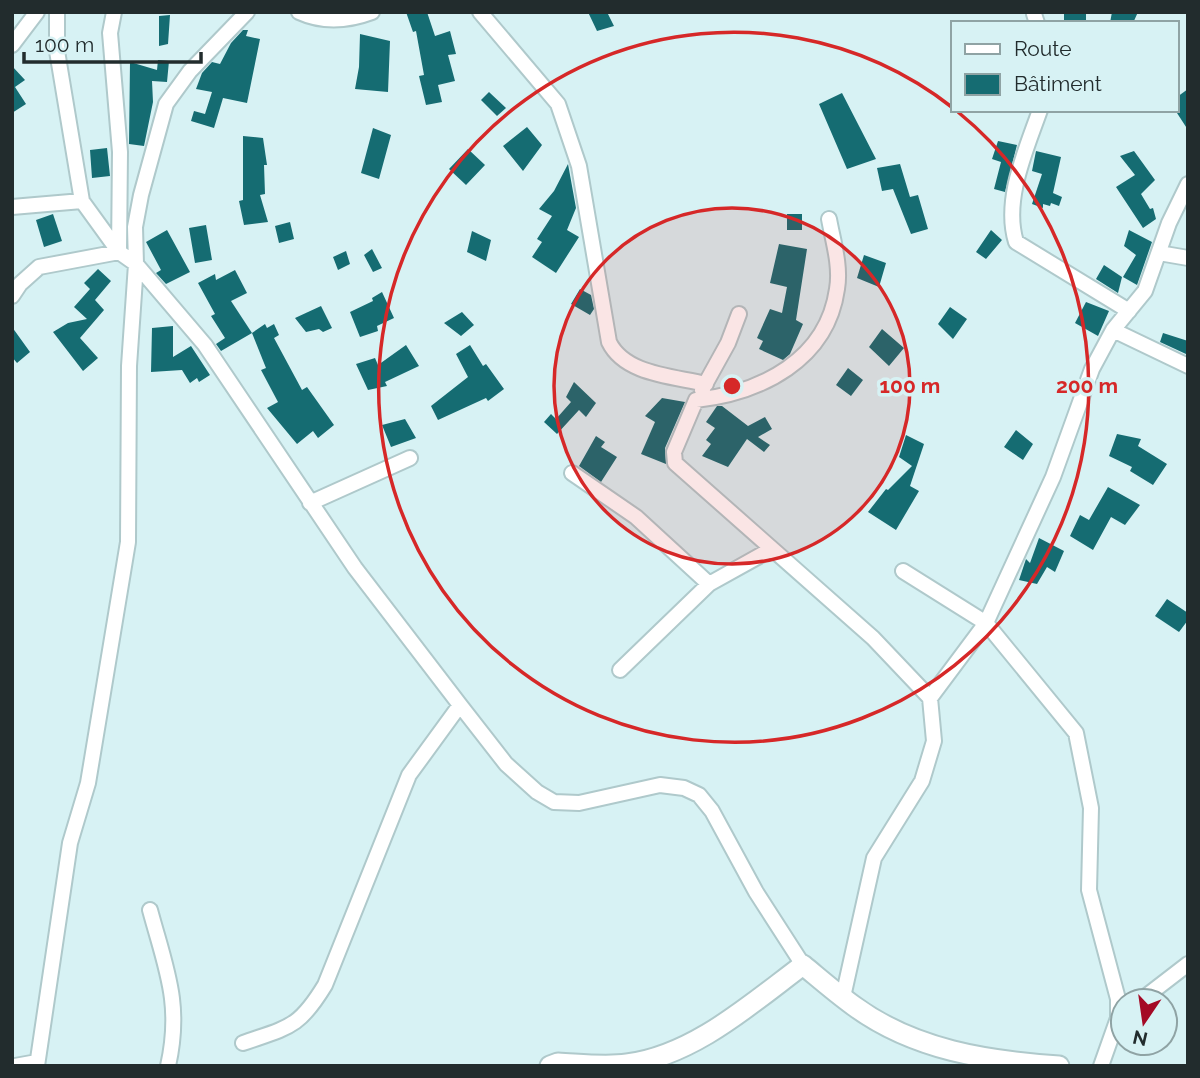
<svg xmlns="http://www.w3.org/2000/svg" width="1200" height="1078" viewBox="0 0 1200 1078" font-family="Raleway,sans-serif">
<style>
.building{fill:#156c72}
.lines{fill:none;stroke-linecap:round;stroke-linejoin:round}
.street-casing{stroke:#afc9cb;stroke-width:18}
.secondary-casing{stroke:#afc9cb;stroke-width:23}
.street{stroke:#fff;stroke-width:14}
.secondary{stroke:#fff;stroke-width:19}
.ring{fill:none;stroke:#d62828;stroke-width:3.5}
.centre{fill:#d62828;stroke:#d7f2f4;stroke-width:3.5}
.ring-label{font-size:21px;text-anchor:middle;font-weight:bold;fill:#d62828;stroke:#d7f2f4;stroke-width:7;stroke-linejoin:round;paint-order:stroke}
</style>
<rect width="100%" height="100%" fill="#d7f2f4"/>
<path class="building" d="M406 12H427L435 36 450 31 456 54 448 55 455 81 438 85 442 102 426 105 419 76 424 75 416 31 413 32Z
M588 12H607L614 26 597 31Z
M1064 12H1086V23H1064Z
M1112 12H1138L1133 23H1110Z
M170 15 168 44 159 46V16Z
M243 30H248L246 36 260 39 247 103 223 98 214 128 191 121 194 111 205 114 212 92 196 89 202 73 212 62 220 64 231 43Z
M360 34 390 41 388 92 355 89 359 67Z
M158 60 169 61 167 82 152 81 153 102 144 146 129 144 130 62 157 70Z
M12 66 25 80 15 87 26 104 12 113Z
M1188 89V130L1177 113V97Z
M489 92 506 108 497 116 481 100Z
M842 93 876 159 847 169 819 104Z
M527 127 542 145 523 171 503 146Z
M373 128 391 135 379 179 361 173Z
M243 136 263 138 267 165H264L265 194 260 195 268 222 244 225 239 201 243 200Z
M998 141 1017 145 1005 192 994 189 1001 162 992 159Z
M107 148 110 176 92 178 90 150Z
M468 149 485 165 466 185 449 169Z
M1036 151 1061 157 1053 193 1062 197 1059 206 1051 203 1050 206 1043 204V208L1032 204 1042 174 1032 171Z
M1134 151 1155 180 1141 194 1150 209 1153 208 1156 219 1143 228 1116 187 1135 175 1120 156Z
M568 164 576 208 567 230 579 237 556 273 532 257 542 242 537 239 552 216 539 209 554 191Z
M900 164 910 197 918 195 928 229 911 234 893 189 882 191 877 168Z
M53 214 62 241 44 247 36 220Z
M787 214H802V230H787Z
M290 222 294 239 279 243 275 226Z
M206 225 212 260 195 263 189 228Z
M167 230 190 272 166 284 156 273 161 270 146 242Z
M991 230 1002 240 986 259 976 252Z
M1129 230 1152 242 1137 285 1123 277 1136 255 1124 246Z
M472 231 491 240 486 261 467 252Z
M779 244 807 249 796 320 803 324 790 354 783 360 759 349 763 341 757 338 770 309 782 313 787 287 770 283Z
M372 249 382 268 373 272 364 255Z
M346 251 350 264 338 270 333 257Z
M864 255 886 263 879 287 857 278Z
M1104 265 1122 277 1118 293 1096 279Z
M98 269 111 281 95 300 104 310 80 338 98 358 83 371 53 332 68 323 87 319 74 307 90 289 84 283Z
M235 270 247 293 231 301 252 333 221 351 216 344 225 338 211 316 215 314 198 283 215 274 216 280Z
M580 289 591 295 594 309 590 315 571 304Z
M382 292 394 318 377 326 378 331 360 337 350 312 373 301 372 298Z
M1086 302 1109 311 1098 336 1075 323Z
M321 306 332 328 323 332 319 329 306 332 295 318Z
M950 307 967 319 953 339 938 324Z
M462 312 474 325 461 336 444 323Z
M265 324 267 328 274 324 279 335 274 338 302 390 307 387 334 425 318 438 313 431 297 444 267 408 278 402 261 370 266 368 252 333Z
M173 326V357L191 346 210 375 199 382 197 378 190 383 182 370 151 372 152 328Z
M12 327 30 352 17 363 12 357Z
M882 329 904 348 889 366 869 347Z
M1163 333 1188 341 1186 354 1160 342Z
M406 345 419 366 385 382 387 386 368 390 356 364 375 358 378 365Z
M470 345 483 366 486 364 504 389 488 401 486 398 438 420 431 406 468 377 456 354Z
M848 368 863 380 851 396 836 385Z
M574 382 596 403 586 417 579 410 557 434 544 422 551 414 556 419 571 402 566 397Z
M662 398 685 402 665 448 666 464 641 454 655 422 645 416Z
M717 406H722L748 426 765 417 772 429 758 437 770 445 764 452 747 439 728 467 702 456 711 444 706 440 715 428 706 422Z
M405 419 416 438 391 447 382 425Z
M1016 430 1033 444 1023 460 1004 447Z
M1117 434 1141 439 1138 446 1167 464 1153 485 1130 471 1132 467 1109 456Z
M906 435 924 444 910 486 919 491 896 530 868 512 886 489 888 490 912 466 899 457Z
M596 436 605 442 601 447 617 457 601 482 579 466Z
M1108 487 1140 505 1125 525 1111 517 1093 550 1070 536 1080 515 1089 520Z
M1039 538 1064 551 1055 572 1047 567 1037 584 1019 580 1026 559 1030 563Z
M1167 599 1188 613V620L1179 632 1155 616Z"/>
<g class="lines">
<g class="street-casing">
<path id="street" d="M57 12V51L82 201 119 252 136 264 205 345 355 568 460 705 506 764 537 792 554 802 579 803 660 785 684 788 699 795 712 811 756 892 803 965
M114 12 110 33 120 152 119 252
M299 12C323 23 348 21 372 12
M480 12 558 104 579 166 609 342C625 375 674 376 706 384
M1034 14 1037 23
M12 45 37 12
M1040 110C1026 150 1003 200 1016 242L1129 311
M12 207 82 201
M829 219C833 241 841 266 837 289 827 360 761 393 696 400L674 452 675 463 873 638 930 698 934 741 922 781 874 858 843 997
M1159 253 1188 258
M12 296 20 284 39 267 119 252
M1113 330 1188 366
M702 390 728 343 739 314
M572 473 636 517 709 584
M310 503 410 458
M903 571 986 623 1076 733 1091 808 1089 890 1118 999V1018L1101 1066
M620 670 709 584 770 550
M930 698 986 623 1053 477 1092 369 1113 330 1145 291 1169 223 1188 184
M150 910C166 969 182 1004 168 1066
M1140 1001 1188 964
M243 1043C289 1027 299 1028 325 985L409 775 460 705
M15 1066 37 1062
M37 1066 70 843 88 783 128 542 129 366 136 264 135 227 141 195 166 104 190 71 247 12"/>
</g>
<g class="secondary-casing">
<path id="secondary" d="M550 1066 558 1063C580 1064 605 1067 627 1064 693 1056 752 1003 803 965 820 979 836 993 854 1006 914 1050 987 1061 1059 1066"/>
</g>
<use href="#street" class="street"/>
<use href="#secondary" class="secondary"/>
</g>
<circle cx="732" cy="386" r="178" fill="#d62828" fill-opacity=".12"/>
<g class="ring">
<circle cx="732" cy="386" r="178"/>
<path d="M958 112A355 355 0 1 1 953 108"/>
</g>
<circle cx="732" cy="386" r="10" class="centre"/>
<g class="ring-label">
<text x="910" y="393">100 m</text>
<text x="1087" y="393">200 m</text>
</g>
<rect width="1200" height="1078" fill="none" stroke="#222c2d" stroke-width="28"/>
<rect x="951" y="21" width="228" height="91" fill="#d7f2f4" stroke="#8fa3a4" stroke-width="2"/>
<rect x="965" y="44" width="35" height="10" fill="#ffffff" stroke="#8fa3a4" stroke-width="2"/>
<text x="1014" y="56" font-size="21" fill="#222c2d">Route</text>
<rect x="965" y="74" width="35" height="21" fill="#156c72" stroke="#8fa3a4" stroke-width="2"/>
<text x="1014" y="91" font-size="21" fill="#222c2d">Bâtiment</text>
<g transform="translate(1144 1022) rotate(193)"><circle r="33" fill="#d7f2f4" stroke="#8fa3a4" stroke-width="2"/>
<path d="M0-5L12 26L0 18L-12 26Z" fill="#a40925"/>
<text y="-10" font-size="19" font-weight="bold" text-anchor="middle" fill="#222c2d">N</text>
</g>
<path d="M24 52v10h177v-10" fill="none" stroke="#222c2d" stroke-width="3.5"/>
<text x="35" y="52" font-size="21" fill="#222c2d" stroke="#d7f2f4" stroke-width="5" paint-order="stroke">100 m</text>
</svg>
